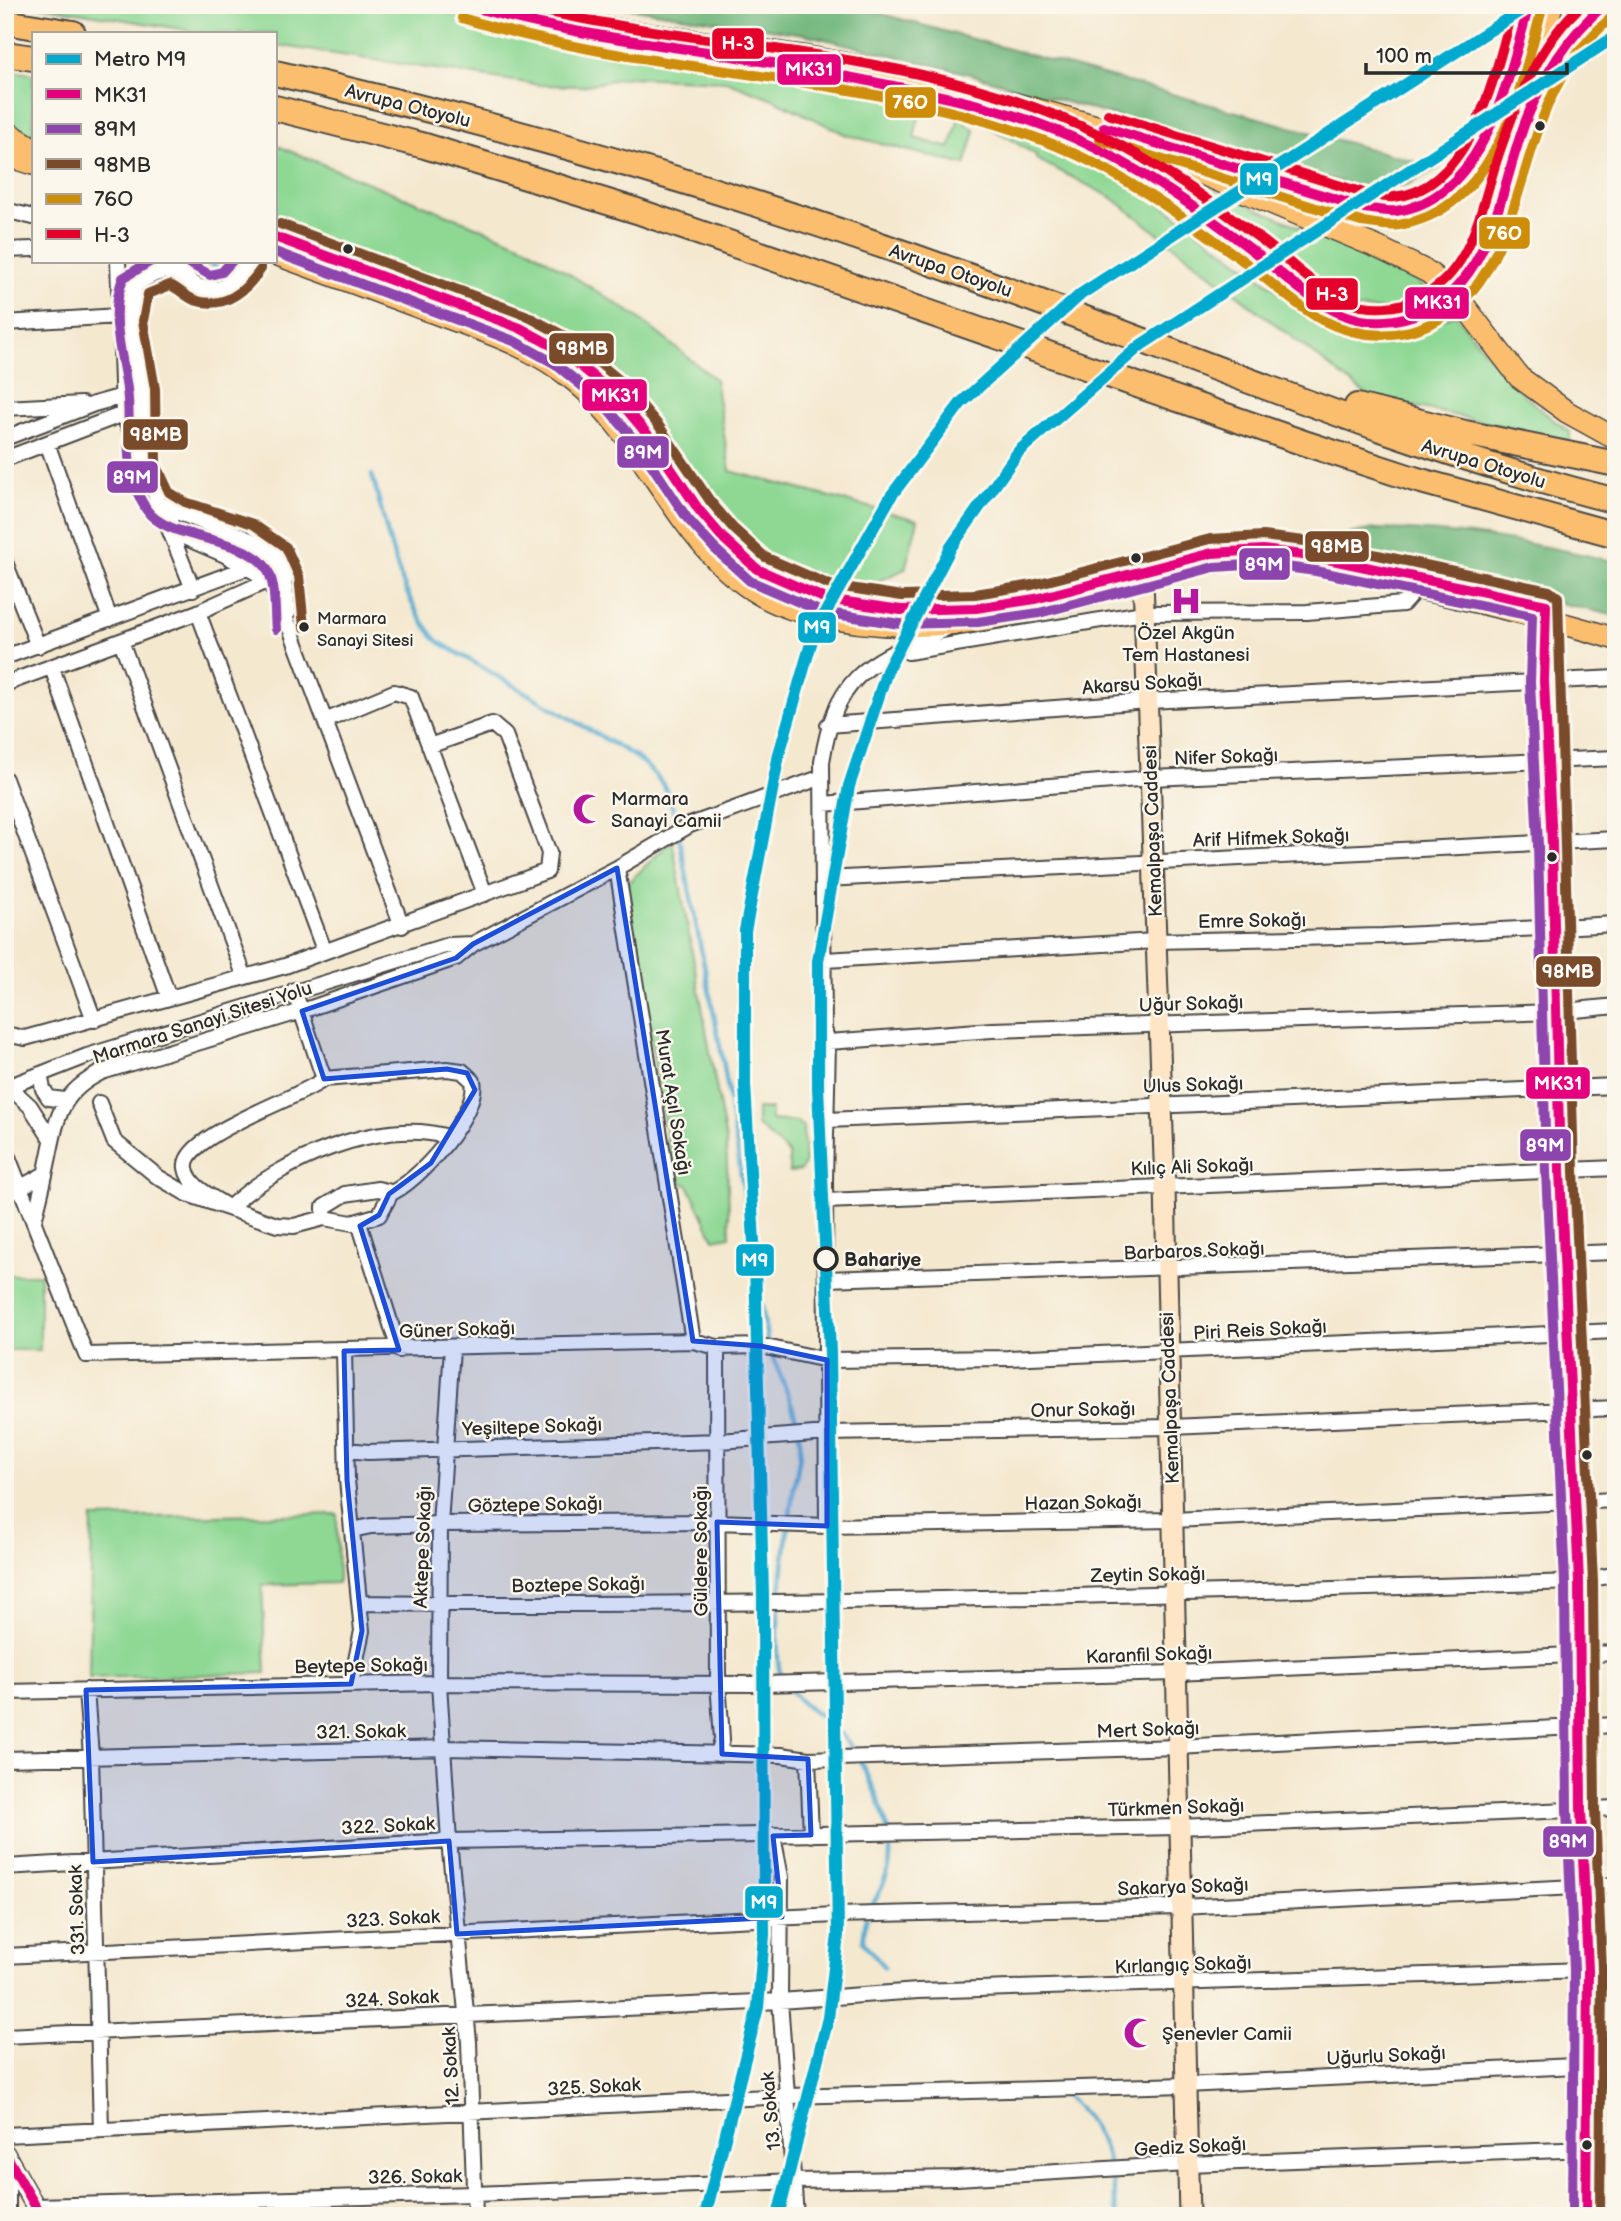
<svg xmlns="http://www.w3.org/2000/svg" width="1621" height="2221" viewBox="0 0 1621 2221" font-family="'Balsamiq Sans',sans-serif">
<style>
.green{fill:#8ed894;stroke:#5c8260;stroke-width:2}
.forest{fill:#72b87e;stroke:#4e7254;stroke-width:2}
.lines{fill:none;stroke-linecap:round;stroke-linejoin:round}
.stream{stroke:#53aad0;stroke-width:4.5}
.minor-casing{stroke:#494744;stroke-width:18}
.tertiary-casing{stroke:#494744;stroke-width:21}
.secondary-casing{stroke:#494744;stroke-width:23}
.primary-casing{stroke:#494744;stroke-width:24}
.motorway-casing{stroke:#494744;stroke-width:28}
.minor{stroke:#fff;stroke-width:14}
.tertiary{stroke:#fff;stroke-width:18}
.secondary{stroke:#fde5c5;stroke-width:19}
.primary{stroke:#fbbe6e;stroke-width:21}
.motorway{stroke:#fbbe6e;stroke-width:24}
.primary-bridge-casing{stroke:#494744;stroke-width:24;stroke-linecap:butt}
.primary-bridge{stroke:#fbbe6e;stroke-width:21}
.bus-1-casing{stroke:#fbf7ec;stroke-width:16}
.bus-2-casing{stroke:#fbf7ec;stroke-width:16}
.bus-3-casing{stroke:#fbf7ec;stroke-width:16}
.bus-4-casing{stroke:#fbf7ec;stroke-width:16}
.bus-5-casing{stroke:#fbf7ec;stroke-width:16}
.bus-1{stroke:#e5007d;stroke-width:10}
.bus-2{stroke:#8e44ad;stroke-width:10}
.bus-3{stroke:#7a4b2a;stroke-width:10}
.bus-4{stroke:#ce8d09;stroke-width:10}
.bus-5{stroke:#e4002b;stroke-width:10}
.metro-1-casing{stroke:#fbf7ec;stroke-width:18}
.metro-1{stroke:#00a9ce;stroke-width:12}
.marked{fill:#1d4ed8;fill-opacity:0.2;stroke:#1d4ed8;stroke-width:5;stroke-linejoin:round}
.bus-dot{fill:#2b2b2b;stroke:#fbf7ec;stroke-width:2.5}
.stop-dot{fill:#fbf7ec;stroke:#2b2b2b;stroke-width:3.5}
.labels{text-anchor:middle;stroke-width:5;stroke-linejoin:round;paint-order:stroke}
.bus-label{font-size:17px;fill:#2b2b2b;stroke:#fbf7ec;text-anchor:start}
.street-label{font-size:19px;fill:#2b2b2b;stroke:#fbf7ec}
.poi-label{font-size:19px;fill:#2b2b2b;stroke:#fbf7ec;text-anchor:start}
.stop-label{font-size:19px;font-weight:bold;fill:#2b2b2b;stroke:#fbf7ec;text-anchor:start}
.line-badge{stroke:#fbf7ec;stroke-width:2.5}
.badge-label{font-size:19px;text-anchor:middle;font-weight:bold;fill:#fff}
</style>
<rect width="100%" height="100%" fill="#fbf7ec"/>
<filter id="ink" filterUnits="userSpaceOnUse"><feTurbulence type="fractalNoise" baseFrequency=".0143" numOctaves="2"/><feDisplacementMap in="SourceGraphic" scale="14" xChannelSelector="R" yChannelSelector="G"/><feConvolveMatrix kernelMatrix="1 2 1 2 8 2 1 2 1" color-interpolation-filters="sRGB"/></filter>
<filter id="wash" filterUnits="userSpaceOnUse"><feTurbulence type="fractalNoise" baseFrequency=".00686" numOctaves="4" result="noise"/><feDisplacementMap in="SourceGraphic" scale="28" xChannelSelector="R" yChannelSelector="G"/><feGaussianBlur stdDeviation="1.57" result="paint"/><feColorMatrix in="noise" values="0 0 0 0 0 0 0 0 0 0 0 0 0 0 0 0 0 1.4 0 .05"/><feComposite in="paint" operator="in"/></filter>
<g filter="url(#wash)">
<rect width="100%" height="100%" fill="#f4e8cf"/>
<path class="green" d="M34 5H448L605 46 809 77 923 99 914 138 950 148 959 118 975 131 965 165 847 135 773 99 726 81 628 77 582 86 540 85 275 45V33H205Z
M11 71 33 74V136L11 122Z
M979 116 1082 151 1128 176 1160 203 1304 310 1355 332 1387 334 1456 315C1493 362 1520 398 1570 432V441L1368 396 1111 197 1036 159V155L978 120Z
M275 145 525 246 636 316 715 379 730 471 918 520 905 569 879 581 883 610 779 597 736 570 681 470 635 401 580 354 275 235Z
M1160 166 1408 274 1431 294 1399 310 1352 309 1157 169Z
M672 840 726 1141 730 1236 714 1239 688 1185 674 1181 625 886Z
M757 1109H771V1120L797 1122 803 1127 805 1163 801 1170 789 1172V1154L757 1125Z
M5 1275H40V1350H5Z
M337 1514 338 1583 262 1585 266 1673 89 1678 92 1518Z"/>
<path class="forest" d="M606 5H850L1439 168 1405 186 1362 188 970 74 804 34Z
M1374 529C1462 530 1530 542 1616 562V616L1311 546 1321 539Z"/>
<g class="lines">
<path class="stream" d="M203 261 218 268
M372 475C388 530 398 600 439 642L636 757C665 781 670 791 677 828
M679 837 724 1066 768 1345
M771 1353C783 1381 796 1410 800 1440 802 1456 795 1477 793 1493 788 1526 768 1657 783 1680
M788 1687C801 1707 824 1716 840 1733 865 1759 896 1829 889 1866 886 1881 877 1897 870 1910
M866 1918 863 1942 884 1967
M1065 2096C1086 2111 1102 2139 1109 2164
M1112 2173 1117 2216"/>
</g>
</g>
<g filter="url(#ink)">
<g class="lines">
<g class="minor-casing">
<path id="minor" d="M5 210 33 217
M5 250 33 249
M118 261 123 414 193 589
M150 261 174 271
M5 323 119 316 125 319
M5 408 82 404
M5 438 94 404 130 394
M47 443 110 619
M5 459 123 414 132 415
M142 459 141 390 129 321 135 285C146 278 162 268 176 272 185 275 191 284 200 287 225 294 237 280 249 261
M158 502 177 534 223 554 269 580 290 628 402 926
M160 504C188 521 263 536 277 560 286 577 285 595 288 613
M5 562 38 646
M198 612 324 950
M121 641 244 975
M908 652 1143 613 1307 612 1403 604 1417 588
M5 657 276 557
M52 668 169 998
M5 684 198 612 269 580 285 579
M325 721 394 692 411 697 485 894
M828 725 1148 701 1616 678
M5 779 94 1020
M823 804 1151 778 1616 758
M617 868 693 1341
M825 879 1616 839
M825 960 1156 941 1383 936 1616 924
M294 990 324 1079C303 1097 180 1136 186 1168 189 1188 214 1197 229 1208 278 1161 381 1116 448 1137
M5 1034 25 1038 285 966 547 871 549 853 505 735 492 724 429 746
M828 1042 992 1030 1555 1012 1616 1006
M40 1074 43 1089 49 1098 64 1100
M324 1079 447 1069 462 1071 473 1081C480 1112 418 1183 389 1194
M5 1083 30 1106 51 1139
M5 1088 87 1056 448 945 473 944
M99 1103 114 1141 158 1177 187 1194 277 1225 294 1226 324 1218
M827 1120 1616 1086
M5 1149 86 1355 693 1341 717 1347 761 1346 827 1360 1008 1358 1616 1331
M378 1189 387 1191 389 1197 379 1215 352 1223 324 1218V1207L345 1194Z
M5 1196 45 1174
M826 1201 1616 1168
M34 1221C39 1201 44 1181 48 1161 57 1118 59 1093 102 1072L302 1011 456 958 473 944 617 868 690 825 822 777
M361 1222 360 1226 399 1350
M826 1279 1616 1252
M717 1347 718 1682 722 1739 718 1754
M452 1348 440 1524 439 1683 449 1841 469 2042 475 2216
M344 1351 347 1480 362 1631 351 1684
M347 1450 368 1452 719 1441 828 1433 1171 1427 1616 1408
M827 1526 825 1180 828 1042 824 1029 822 762C836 671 871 662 947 628
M352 1530 371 1526 440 1524 717 1522 827 1526 1172 1520 1616 1500
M359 1603C766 1608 1173 1593 1579 1582L1616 1574
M86 1690 91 1756 101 2130
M5 1692 439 1683 762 1684 1176 1673 1616 1653
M5 1759 445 1748 781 1755 808 1759 1177 1747 1616 1725
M808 1759 811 1835
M773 1836 781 1877 780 2001 796 2216
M5 1867 449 1841 1179 1827 1616 1808
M5 1956 836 1915 1181 1907 1616 1885
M5 2036 780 2001 918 1991 1616 1969
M5 2135 789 2096 1185 2085 1616 2064
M36 2206 474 2194 795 2181 957 2178 1187 2164 1616 2148
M8 2216V2159"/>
</g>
<g class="tertiary-casing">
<path id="tertiary" d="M5 2153 41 2216"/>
</g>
<g class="secondary-casing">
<path id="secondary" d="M1143 580 1165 1186 1189 2216
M1546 605 1544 681 1552 844 1560 1171 1579 1582 1581 1810 1588 1970 1586 2216"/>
</g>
<g class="primary-casing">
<path id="primary" d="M466 5 522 21
M506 5C626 40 758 43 881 71 1044 107 1204 157 1364 208 1374 209 1386 211 1396 211 1486 202 1508 74 1529 5
M1527 93 1552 5
M1023 119C1111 146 1184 200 1257 254 1288 277 1317 306 1354 318 1377 326 1406 319 1427 311
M5 131 33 148
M5 155 33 164
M1164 158 1379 248 1428 272 1457 296 1519 377 1567 412 1616 439
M275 237C333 258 391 279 449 301 487 315 526 328 561 350 623 389 656 453 699 510 767 601 872 620 980 608
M275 254C326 273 378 292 429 311 483 331 532 345 576 382 659 451 689 584 803 612 914 640 998 621 1105 591 1142 581 1183 565 1221 562 1290 556 1354 573 1420 589 1486 604 1551 619 1616 639
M1479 258C1512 173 1527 63 1604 5"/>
</g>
<g class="motorway-casing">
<path id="motorway" d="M5 22 73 33
M5 54 33 58
M275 73C512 126 745 195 974 278 1188 354 1395 445 1616 501
M275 108 425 146 637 211 1304 443 1414 479 1616 535
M1357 406 1465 433 1616 464"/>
</g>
<use href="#minor" class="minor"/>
<use href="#tertiary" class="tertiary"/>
<use href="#secondary" class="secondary"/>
<use href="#primary" class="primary"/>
<use href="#motorway" class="motorway"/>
<g class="primary-bridge-casing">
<path id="primary-bridge" d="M1427 311 1457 290 1479 258"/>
</g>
<use href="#primary-bridge" class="primary-bridge"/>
<g class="bus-1-casing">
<path id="bus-1" d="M467 5C545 29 626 40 707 52 769 62 831 73 893 86 954 98 1016 112 1074 138 1140 167 1200 210 1257 254 1284 275 1310 301 1342 314 1367 325 1399 323 1424 311 1494 278 1501 184 1526 120 1544 75 1567 37 1604 5
M1104 127 1364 208C1374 209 1386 212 1396 211 1485 199 1509 76 1529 5
M275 237 520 328 562 351 612 392 648 435 699 510 723 538 757 569 826 599 901 610 976 608 1035 599 1212 553 1263 550 1318 557 1546 605 1544 681 1552 844 1560 1171 1579 1582 1581 1810 1588 1970 1586 2216
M5 2153 41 2216"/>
</g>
<g class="bus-2-casing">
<path id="bus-2" d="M275 252 514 341 554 363 602 402 637 443 687 518 714 548 750 581 822 612 900 624 978 622 1039 613 1214 567 1263 564 1316 571 1532 616 1530 682 1538 845 1546 1171 1565 1582 1567 1810 1574 1970 1572 2216
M151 261 123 278C109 316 122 351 127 389 133 434 119 466 146 509 166 541 241 535 265 566 277 582 274 611 276 629
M185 261 210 275 222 272 232 261"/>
</g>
<g class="bus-3-casing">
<path id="bus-3" d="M280 224 525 315 570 339 623 383 659 426 710 501 733 528 765 557 830 585 902 596 975 594 1032 585 1210 539 1263 536 1321 543 1549 591 1558 597 1574 1171 1593 1582 1595 1810 1602 1970 1600 2216
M261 269C245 292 224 310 194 300 185 296 179 289 170 285L148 294 143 321 155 389 156 464 169 492 185 502 253 524 286 547 299 576 304 627"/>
</g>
<g class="bus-4-casing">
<path id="bus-4" d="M462 18C651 77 856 70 1042 140 1117 168 1182 216 1246 263 1271 282 1294 304 1322 320 1350 334 1378 339 1410 331 1509 306 1514 178 1550 100 1565 67 1585 40 1613 16
M1100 140 1361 222C1373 223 1387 227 1399 225 1498 209 1520 89 1542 9"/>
</g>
<g class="bus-5-casing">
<path id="bus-5" d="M518 5C709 52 923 47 1102 136 1159 164 1211 202 1262 240 1290 261 1315 289 1348 302 1370 310 1398 309 1419 298 1474 272 1481 205 1499 153 1517 101 1539 43 1582 5
M1108 114 1367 194C1375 195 1385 198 1394 197 1473 189 1497 67 1514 5"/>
</g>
<use href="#bus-1" class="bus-1"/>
<use href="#bus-2" class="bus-2"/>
<use href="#bus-3" class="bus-3"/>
<use href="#bus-4" class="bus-4"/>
<use href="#bus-5" class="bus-5"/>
<g class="metro-1-casing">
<path id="metro-1" d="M705 2216 758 2007 764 1935 763 1597 755 1260 745 1085V931L779 754 814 633 891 496 961 403 1081 294 1529 5
M778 2216 828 2018 838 1935 830 1353 818 1087V961L849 786 887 671 951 547 1019 451 1141 345 1616 36"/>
</g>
<use href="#metro-1" class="metro-1"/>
</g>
</g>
<path class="marked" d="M617 868 693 1341 761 1346 827 1360V1526L717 1522 722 1754 808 1759 811 1835 773 1836 782 1917 457 1934 449 1841 93 1862 86 1690 351 1684 362 1631 347 1480 344 1351 399 1350 360 1226 379 1215 389 1194 431 1163 475 1090 467 1073 447 1069 324 1079 302 1011 456 958 473 944Z"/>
<defs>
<g id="hospital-bare" transform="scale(2.415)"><path d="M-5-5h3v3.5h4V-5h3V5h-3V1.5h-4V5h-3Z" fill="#b5179e" stroke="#fbf7ec" stroke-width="2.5" paint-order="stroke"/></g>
<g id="mosque-bare" transform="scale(2.415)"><path d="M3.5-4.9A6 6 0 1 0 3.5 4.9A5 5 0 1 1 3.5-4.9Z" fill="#b5179e" stroke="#fbf7ec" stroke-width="2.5" paint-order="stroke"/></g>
</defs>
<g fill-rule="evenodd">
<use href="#hospital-bare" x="1186" y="601"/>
<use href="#mosque-bare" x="588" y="809"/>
<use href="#mosque-bare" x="1139" y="2033"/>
</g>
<g class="bus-dot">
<circle cx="1540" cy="126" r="6"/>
<circle cx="348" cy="249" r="6"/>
<circle cx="1136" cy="558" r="6"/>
<circle cx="304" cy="627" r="6"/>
<circle cx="1552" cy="857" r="6"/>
<circle cx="1587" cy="1455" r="6"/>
<circle cx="1587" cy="2145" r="6"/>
</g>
<circle class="stop-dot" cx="826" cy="1259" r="11"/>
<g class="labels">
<g class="bus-label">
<text x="317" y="624">Marmara<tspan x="317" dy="22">Sanayi Sitesi</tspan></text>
</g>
<g class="street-label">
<text transform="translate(408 105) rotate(14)" y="7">Avrupa Otoyolu</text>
<text transform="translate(951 270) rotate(19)" y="7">Avrupa Otoyolu</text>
<text transform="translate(1484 463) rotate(17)" y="7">Avrupa Otoyolu</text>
<text transform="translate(1142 683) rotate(-4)" y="7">Akarsu Sokağı</text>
<text transform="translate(1226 756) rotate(-2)" y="7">Nifer Sokağı</text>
<text transform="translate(1152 831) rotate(-92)" y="7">Kemalpaşa Caddesi</text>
<text transform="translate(1271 837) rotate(-2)" y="7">Arif Hifmek Sokağı</text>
<text transform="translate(1252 920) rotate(-1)" y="7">Emre Sokağı</text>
<text transform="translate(1191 1003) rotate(-2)" y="7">Uğur Sokağı</text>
<text transform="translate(202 1022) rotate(-18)" y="7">Marmara Sanayi Sitesi Yolu</text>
<text transform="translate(1193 1084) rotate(-2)" y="7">Ulus Sokağı</text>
<text transform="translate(674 1102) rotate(81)" y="7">Murat Açıl Sokağı</text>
<text transform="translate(1192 1166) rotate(-2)" y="7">Kılıç Ali Sokağı</text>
<text transform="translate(1194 1250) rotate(-2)" y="7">Barbaros Sokağı</text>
<text transform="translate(457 1329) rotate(-2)" y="7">Güner Sokağı</text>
<text transform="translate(1260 1329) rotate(-3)" y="7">Piri Reis Sokağı</text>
<text transform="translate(1169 1398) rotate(-92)" y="7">Kemalpaşa Caddesi</text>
<text transform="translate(1083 1409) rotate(-1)" y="7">Onur Sokağı</text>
<text transform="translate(532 1426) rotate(-2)" y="7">Yeşiltepe Sokağı</text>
<text transform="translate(1083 1502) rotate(-1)" y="7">Hazan Sokağı</text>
<text transform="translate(535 1504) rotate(-1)" y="7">Göztepe Sokağı</text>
<text transform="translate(422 1547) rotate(-88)" y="7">Aktepe Sokağı</text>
<text transform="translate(700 1551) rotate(-90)" y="7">Güldere Sokağı</text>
<text transform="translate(1148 1574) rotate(-1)" y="7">Zeytin Sokağı</text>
<text transform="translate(578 1584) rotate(-1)" y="7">Boztepe Sokağı</text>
<text transform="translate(1149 1654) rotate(-2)" y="7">Karanfil Sokağı</text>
<text transform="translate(361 1665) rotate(-1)" y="7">Beytepe Sokağı</text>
<text transform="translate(1148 1729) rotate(-2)" y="7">Mert Sokağı</text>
<text transform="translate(361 1731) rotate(-1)" y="7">321. Sokak</text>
<text transform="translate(1176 1807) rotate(-2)" y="7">Türkmen Sokağı</text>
<text transform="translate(388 1825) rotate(-3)" y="7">322. Sokak</text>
<text transform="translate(1183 1886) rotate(-2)" y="7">Sakarya Sokağı</text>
<text transform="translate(76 1910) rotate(-92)" y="7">331. Sokak</text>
<text transform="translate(393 1918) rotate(-3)" y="7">323. Sokak</text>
<text transform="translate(1183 1964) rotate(-2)" y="7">Kırlangıç Sokağı</text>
<text transform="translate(392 1998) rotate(-3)" y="7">324. Sokak</text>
<text transform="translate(1386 2055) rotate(-3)" y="7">Uğurlu Sokağı</text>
<text transform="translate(450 2066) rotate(-93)" y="7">12. Sokak</text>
<text transform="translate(594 2086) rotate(-3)" y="7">325. Sokak</text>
<text transform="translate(770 2111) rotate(-95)" y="7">13. Sokak</text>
<text transform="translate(1190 2146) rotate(-3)" y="7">Gediz Sokağı</text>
<text transform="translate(415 2176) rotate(-1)" y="7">326. Sokak</text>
</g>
<g class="poi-label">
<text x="1186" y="639" text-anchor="middle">Özel Akgün<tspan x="1186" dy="22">Tem Hastanesi</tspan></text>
<text x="611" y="805">Marmara<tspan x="611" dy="22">Sanayi Camii</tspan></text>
<text x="1162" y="2040">Şenevler Camii</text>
</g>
<g class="stop-label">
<text x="844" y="1266">Bahariye</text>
</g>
</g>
<g class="line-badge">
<rect x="711" y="27" width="54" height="33" rx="7" fill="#e4002b"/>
<rect x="776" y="53" width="66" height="33" rx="7" fill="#e5007d"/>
<rect x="884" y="86" width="53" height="33" rx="7" fill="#ce8d09"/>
<rect x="1239" y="162" width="40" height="34" rx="7" fill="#00a9ce"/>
<rect x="1478" y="216" width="53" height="34" rx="7" fill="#ce8d09"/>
<rect x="1305" y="277" width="54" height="34" rx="7" fill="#e4002b"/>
<rect x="1404" y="286" width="66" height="34" rx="7" fill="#e5007d"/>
<rect x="548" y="332" width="67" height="33" rx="7" fill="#7a4b2a"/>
<rect x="581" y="378" width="67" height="34" rx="7" fill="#e5007d"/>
<rect x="122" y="418" width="67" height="33" rx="7" fill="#7a4b2a"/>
<rect x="616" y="435" width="54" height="34" rx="7" fill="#8e44ad"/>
<rect x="106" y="460" width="53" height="34" rx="7" fill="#8e44ad"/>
<rect x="1304" y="530" width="66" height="33" rx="7" fill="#7a4b2a"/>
<rect x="1238" y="547" width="53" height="34" rx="7" fill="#8e44ad"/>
<rect x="797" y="611" width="40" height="33" rx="7" fill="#00a9ce"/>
<rect x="1535" y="955" width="67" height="33" rx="7" fill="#7a4b2a"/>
<rect x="1525" y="1066" width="66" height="34" rx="7" fill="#e5007d"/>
<rect x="1519" y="1128" width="53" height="34" rx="7" fill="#8e44ad"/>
<rect x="735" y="1243" width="40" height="34" rx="7" fill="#00a9ce"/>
<rect x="1542" y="1825" width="53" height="33" rx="7" fill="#8e44ad"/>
<rect x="744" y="1885" width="40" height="34" rx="7" fill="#00a9ce"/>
</g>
<g class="badge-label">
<text x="738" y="50">H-3</text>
<text x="809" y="76">MK31</text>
<text x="910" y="109">76O</text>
<text x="1259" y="186">M9</text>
<text x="1504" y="240">76O</text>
<text x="1332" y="301">H-3</text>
<text x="1437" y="309">MK31</text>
<text x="582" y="355">98MB</text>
<text x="615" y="402">MK31</text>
<text x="156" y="441">98MB</text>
<text x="643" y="459">89M</text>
<text x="132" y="484">89M</text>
<text x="1337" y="553">98MB</text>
<text x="1264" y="571">89M</text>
<text x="817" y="634">M9</text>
<text x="1568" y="978">98MB</text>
<text x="1558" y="1090">MK31</text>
<text x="1545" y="1152">89M</text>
<text x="755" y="1267">M9</text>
<text x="1568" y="1848">89M</text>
<text x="764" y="1909">M9</text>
</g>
<rect width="1621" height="2221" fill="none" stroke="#fbf7ec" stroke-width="28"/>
<rect x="32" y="32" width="245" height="231" fill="#fbf7ec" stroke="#a8a59f" stroke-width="2"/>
<rect x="46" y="54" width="35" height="10" fill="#00a9ce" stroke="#a8a59f" stroke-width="2"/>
<text x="94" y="66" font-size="21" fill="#2b2b2b">Metro M9</text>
<rect x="46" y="89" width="35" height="10" fill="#e5007d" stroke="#a8a59f" stroke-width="2"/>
<text x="94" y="102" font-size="21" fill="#2b2b2b">MK31</text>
<rect x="46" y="124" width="35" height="10" fill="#8e44ad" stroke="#a8a59f" stroke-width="2"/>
<text x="94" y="136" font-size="21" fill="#2b2b2b">89M</text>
<rect x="46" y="159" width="35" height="10" fill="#7a4b2a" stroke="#a8a59f" stroke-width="2"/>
<text x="94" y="172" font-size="21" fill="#2b2b2b">98MB</text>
<rect x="46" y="194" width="35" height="10" fill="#ce8d09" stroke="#a8a59f" stroke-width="2"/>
<text x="94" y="206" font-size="21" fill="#2b2b2b">76O</text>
<rect x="46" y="229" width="35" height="10" fill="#e4002b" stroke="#a8a59f" stroke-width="2"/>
<text x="94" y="242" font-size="21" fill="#2b2b2b">H-3</text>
<path d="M1366 63v10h201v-10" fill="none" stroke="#2b2b2b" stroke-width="3.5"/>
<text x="1376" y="63" font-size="21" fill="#2b2b2b" stroke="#fbf7ec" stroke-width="5" paint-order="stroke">100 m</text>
</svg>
